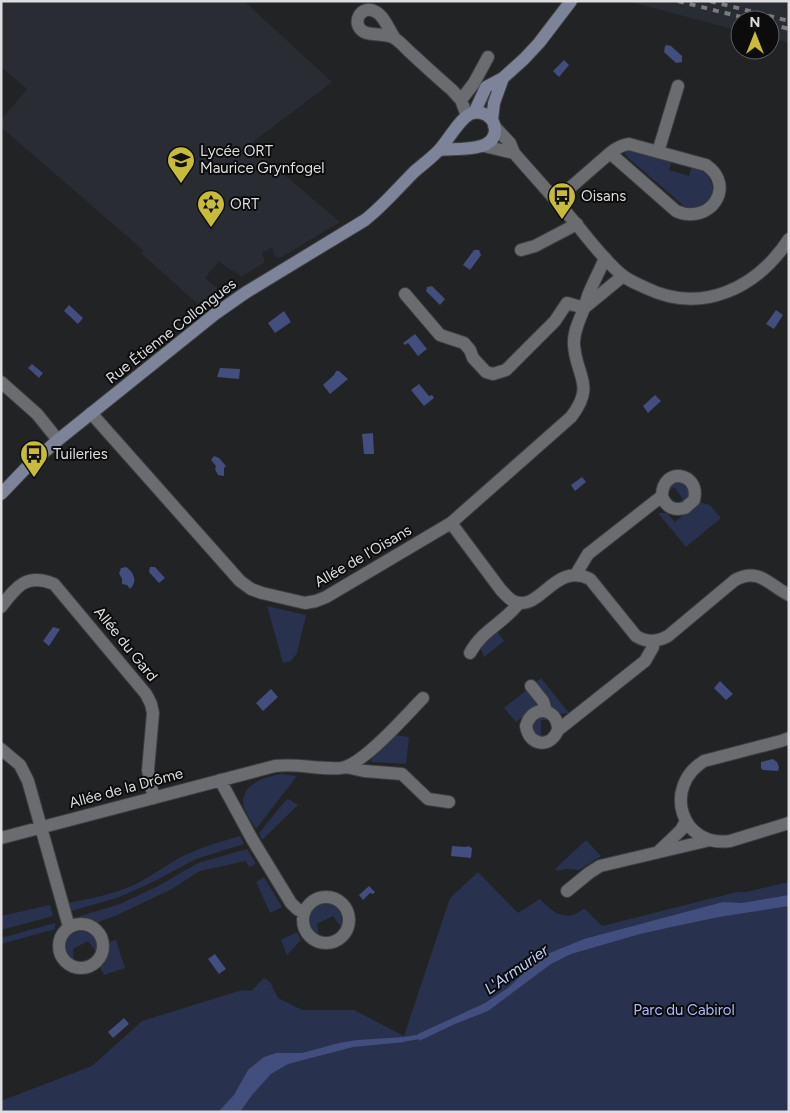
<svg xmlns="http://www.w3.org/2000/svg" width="790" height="1113" viewBox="0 0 790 1113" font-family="Figtree,sans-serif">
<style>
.built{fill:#2a2c34}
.green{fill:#28314e}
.water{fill:#424e7d}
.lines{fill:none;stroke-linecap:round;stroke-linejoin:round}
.stream{stroke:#424e7d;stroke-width:4.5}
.minor-casing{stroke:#3d3e40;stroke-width:14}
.tertiary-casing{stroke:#3d3e40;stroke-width:14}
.secondary-casing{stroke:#3d3e40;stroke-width:14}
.minor{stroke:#6b6c6f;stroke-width:12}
.tertiary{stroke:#6b6c6f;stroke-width:12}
.secondary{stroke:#7d8399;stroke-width:12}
.rail{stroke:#7a7b7d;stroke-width:4;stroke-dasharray:6 6;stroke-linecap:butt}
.labels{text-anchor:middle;stroke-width:4;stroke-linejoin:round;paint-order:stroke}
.poi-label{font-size:15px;fill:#dddddf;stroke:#0c0c0d;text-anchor:start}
.street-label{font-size:15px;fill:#dddddf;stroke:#0c0c0d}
.park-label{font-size:15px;fill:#aabcf7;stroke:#0c0c0d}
.water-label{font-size:16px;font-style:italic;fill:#beccfa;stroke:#0c0c0d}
</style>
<rect width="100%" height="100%" fill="#222325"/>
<path class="built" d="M1 1H244L332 82 249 145 340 222 280 258 275 256 272 248 267 250 262 253 265 262 241 277 234 270 232 271 219 261 205 278 222 292 201 307 141 253 143 250 1 127V120L27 89 1 67Z
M627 1H779L789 4V43L770 38V20H740V31Z"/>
<path class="green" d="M625 150 672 160 669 170 689 176 692 166C726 176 713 216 684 206L625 155Z
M672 482H682L689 487 688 501 676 504 683 499 674 487 667 493Z
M699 502 710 505 721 518 686 547 658 513H667L675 522Z
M267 606 306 615 297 653 291 661 283 663Z
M496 630 504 641 484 657 479 644Z
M541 678 569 713 557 714 534 684Z
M529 688 540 703 516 722 504 708Z
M540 715 551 720H541V735L549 736 537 737 532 730 533 721Z
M394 735 409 737 406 764 371 762 373 757Z
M282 774 297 776 256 829C252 822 247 815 244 808 238 785 265 776 282 774Z
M288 799 298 805 262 840 259 833 285 801Z
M240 836 244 844 196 859 153 882 117 898 71 911 69 909 68 903C92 898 116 894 138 883 157 873 172 860 192 852 207 845 224 841 240 836Z
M586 840 601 856 579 870 566 869 558 871 555 869Z
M247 849 256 864 249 867 246 861 200 871 170 890 115 916 96 923 90 920 77 917 120 904 156 887 198 863Z
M478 872 518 913 540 899C552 912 567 924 584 908L602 926 737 892H746L789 882V1112H1V1101L92 1066 142 1021 242 990 251 991 264 978 270 982 278 998 302 1010H354L404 1036 450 898Z
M264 877 282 907 270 913 256 882Z
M326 903C339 906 344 915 341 927L333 916 317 924 319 936C302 925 307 907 326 903Z
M50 905 53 916 1 930V916Z
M55 923V929L1 944V938Z
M82 929C94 932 100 940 97 953L88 941 73 949 74 961C59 950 62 931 82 929Z
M297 932 301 940 287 955 281 940Z
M116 940 125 968 104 975 100 967 108 956 109 942Z"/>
<path class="water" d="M667 45 671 46 682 56V62L676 63 664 52 665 46Z
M564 60 569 65 559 77 553 71Z
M474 250H479L481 255 470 270 463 265Z
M432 286 445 299 440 305 426 291 427 287Z
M69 305 83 318 78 324 64 311Z
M776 310 783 315 774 329 766 324Z
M284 311 291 322 275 333 268 323Z
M415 334 427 349 418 356 408 343 405 345 403 343Z
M32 364 43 373 39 378 28 368Z
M220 368 240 369 239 379 217 377Z
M336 371H339L348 379 330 394 323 385 334 375Z
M419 384 429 396 432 395 434 398 424 406 411 390Z
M655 395 661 401 648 413 643 406Z
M373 433 374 454H364L362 434Z
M214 456 219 458 226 466 224 468V476L218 475 215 469 216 466 211 460Z
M582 477 586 482 575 491 571 485Z
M126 567C134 572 138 582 130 589L127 585 122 584V579L119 573 121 568Z
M150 567H155L165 578 159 583 149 572Z
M53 627 60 629 49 646 43 641Z
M720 681 733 694 726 700 714 688Z
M271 689 278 697 263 711 256 703Z
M773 759 777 762 779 767 778 771 763 770 761 768V762Z
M452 846 466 847 468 846 472 848 471 858 451 856Z
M369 886 375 892 373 894 370 893 363 900 359 895Z
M789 895V906L719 917 676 926 640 934 571 954 551 964 488 1011 455 1024 419 1041 418 1034 485 1003 508 988 540 957 584 939 723 902 742 903Z
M215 954 226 969 219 974 208 959Z
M124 1018 129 1024 113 1038 108 1032Z
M404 1037 405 1042 353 1047 288 1064 271 1074 252 1095 240 1112H218L234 1095 248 1070 264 1057 276 1053H302L339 1043 357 1040Z"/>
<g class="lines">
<path class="stream" d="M400 1040 418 1037 424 1034"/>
<g class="minor-casing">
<path id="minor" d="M394 37C389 30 384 16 376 12 361 3 350 24 364 32 373 36 386 33 394 38 401 42 406 49 412 54 425 66 438 78 452 90L461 100 467 116
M461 100 474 83 488 57
M658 152 678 86
M556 200 610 153C616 148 621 145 629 144L706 165C737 186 710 226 676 211L610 153
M521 250 535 246 577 224
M405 294 440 335 464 343 470 350 473 358 486 372 493 374 506 370 555 321 567 303 584 308
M584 308 623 276
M1 382 37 414 58 440
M91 413 240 581 251 589 262 593 305 603 316 601 326 597 451 523 571 417C596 385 576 376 574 345 573 331 580 320 584 308 586 303 587 298 589 293 594 281 600 270 605 258
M451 523 501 590C505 594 508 598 513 601 540 614 554 561 590 579L636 636C647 643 657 642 668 636L735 580C759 567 769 585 789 595
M576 574 588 554 662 496C662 466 701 472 694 500L685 508C673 511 666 507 662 496
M1 607C17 586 26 573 54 584L146 694 151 704 153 713 148 770 150 782 154 798
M470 653C482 630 504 623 519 603
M531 686 543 701 546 711
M558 730C558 707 532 704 526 726 529 746 550 749 558 730L645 661 653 647V641
M789 738 781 741 704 761C662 787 681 848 730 841L789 823
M1 749 20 765 28 781 69 927
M346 767 364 771 402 774 428 799 449 802
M220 780 252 839 291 903 297 909 304 913
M1 838 275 766C297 763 319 770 341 768 363 765 406 715 423 698
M658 852 681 830 686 821
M567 891 589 873 600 866 710 840
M303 920a23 23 0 1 1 46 0a23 23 0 1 1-46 0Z
M59 946a22 22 0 1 1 44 0a22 22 0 1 1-44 0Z"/>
</g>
<g class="tertiary-casing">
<path id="tertiary" d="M494 126 510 143 514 153C535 177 556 200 577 225 591 242 605 261 622 275 629 281 638 284 646 288 702 315 757 288 789 239
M484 146 514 153"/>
</g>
<g class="secondary-casing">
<path id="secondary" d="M474 113 486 87 503 78 524 59 539 43 571 1
M492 120 494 103 503 78
M1 494 25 469 58 440 215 314 245 293 365 220C383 206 398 188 414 172 423 164 433 157 440 149 448 140 460 119 470 114 481 109 495 117 495 130 495 153 456 148 440 150"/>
</g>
<use href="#minor" class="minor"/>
<use href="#tertiary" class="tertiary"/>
<use href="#secondary" class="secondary"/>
<path class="rail" d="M678 1 753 20
M710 1 789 21
M770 24 789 29"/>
</g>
<defs>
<g id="school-pin" transform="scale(1.4375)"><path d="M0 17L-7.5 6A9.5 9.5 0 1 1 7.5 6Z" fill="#c9bb3a" stroke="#0c0c0d"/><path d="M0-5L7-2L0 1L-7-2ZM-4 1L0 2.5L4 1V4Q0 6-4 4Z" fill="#111"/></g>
<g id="bus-pin" transform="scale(1.4375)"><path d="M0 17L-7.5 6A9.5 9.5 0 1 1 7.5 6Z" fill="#c9bb3a" stroke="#0c0c0d"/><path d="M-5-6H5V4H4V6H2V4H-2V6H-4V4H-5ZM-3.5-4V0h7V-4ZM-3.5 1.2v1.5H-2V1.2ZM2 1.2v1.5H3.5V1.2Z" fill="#111"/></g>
<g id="synagogue-pin" transform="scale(1.4375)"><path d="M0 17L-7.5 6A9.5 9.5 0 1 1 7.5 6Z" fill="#c9bb3a" stroke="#0c0c0d"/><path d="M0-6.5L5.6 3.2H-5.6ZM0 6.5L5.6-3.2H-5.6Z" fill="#111"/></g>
</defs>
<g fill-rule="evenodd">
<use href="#school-pin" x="181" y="160"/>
<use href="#bus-pin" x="562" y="196"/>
<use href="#synagogue-pin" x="211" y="204"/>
<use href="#bus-pin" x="34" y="454"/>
</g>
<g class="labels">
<g class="poi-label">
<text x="200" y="156">Lycée ORT<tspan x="200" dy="17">Maurice Grynfogel</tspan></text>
<text x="581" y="201">Oisans</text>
<text x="230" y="209">ORT</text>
<text x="53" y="459">Tuileries</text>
</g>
<g class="street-label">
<text transform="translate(171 331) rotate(-38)" y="5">Rue Étienne Collongues</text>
<text transform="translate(363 556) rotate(-30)" y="5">Allée de l'Oisans</text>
<text transform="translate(126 644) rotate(51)" y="5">Allée du Gard</text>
<text transform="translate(126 788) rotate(-15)" y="5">Allée de la Drôme</text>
</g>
<g class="park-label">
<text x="684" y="1015">Parc du Cabirol</text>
</g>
<g class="water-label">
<text transform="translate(516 969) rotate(-35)" y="6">L'Armurier</text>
</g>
</g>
<rect width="790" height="1113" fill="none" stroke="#dddddf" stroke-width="5"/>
<g transform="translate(755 35)"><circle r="24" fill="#0c0c0d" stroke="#606061"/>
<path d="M0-4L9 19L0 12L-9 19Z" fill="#c9bb3a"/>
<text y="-8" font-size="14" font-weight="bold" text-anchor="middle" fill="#dddddf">N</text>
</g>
</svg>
